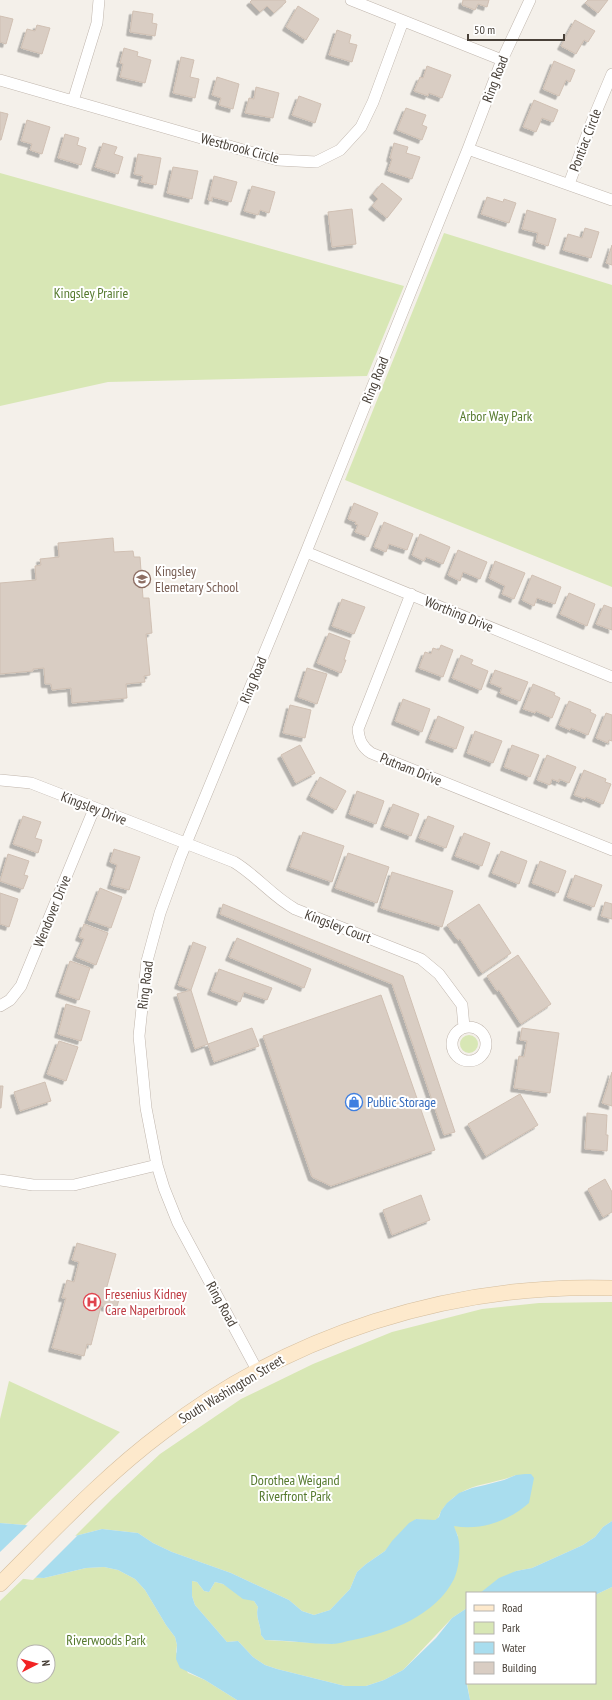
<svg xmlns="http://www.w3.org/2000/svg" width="612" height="1700" viewBox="0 0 612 1700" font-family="'PT Sans Narrow',sans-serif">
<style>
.green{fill:#d8e7b5;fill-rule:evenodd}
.water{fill:#a9ddee}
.pier{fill:#f4f0ea}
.building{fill:#d9cdc3;stroke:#d0c0b3;filter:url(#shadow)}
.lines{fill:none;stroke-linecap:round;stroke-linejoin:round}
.street-casing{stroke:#c0b6ad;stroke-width:12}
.secondary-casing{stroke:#d5be9e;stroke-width:16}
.street{stroke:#fff;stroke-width:11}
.secondary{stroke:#fde9cc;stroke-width:15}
.labels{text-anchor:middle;stroke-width:4;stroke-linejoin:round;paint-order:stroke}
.street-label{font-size:14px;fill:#484038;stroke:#fff}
.park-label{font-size:14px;fill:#55792d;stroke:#fff}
.education-label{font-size:14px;fill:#785e54;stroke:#fff;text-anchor:start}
.shop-label{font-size:14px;fill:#366cbe;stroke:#fff;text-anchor:start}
.health-label{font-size:14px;fill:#be3a42;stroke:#fff;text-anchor:start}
</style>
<defs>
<filter id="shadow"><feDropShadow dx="-3.5" dy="3.5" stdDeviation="0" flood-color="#0004"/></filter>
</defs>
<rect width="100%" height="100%" fill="#f4f0ea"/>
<path class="green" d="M0 173 404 286 367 376 108 382 0 406Z
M444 233 612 285V587L345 480Z
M460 1044a9 9 0 1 1 18 0a9 9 0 1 1-18 0Z
M612 1302V1521L603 1527 595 1537 583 1545 532 1568 516 1571 480 1593H467V1608L452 1618 403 1670 384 1680 366 1686H345L277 1669 265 1665 253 1657 238 1641 227 1642 195 1605 192 1596V1581L197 1582 204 1591 209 1592 215 1582 223 1584 254 1601 258 1607C255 1616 261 1625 261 1635L265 1640 333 1644 458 1536 453 1526 516 1475C498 1483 477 1483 460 1493 453 1497 446 1504 442 1510 439 1514 439 1519 435 1520 429 1521 421 1519 416 1519L385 1551 366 1564 357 1572 350 1589 330 1610 314 1615 302 1611 289 1600 231 1573 172 1552 153 1543 138 1533 102 1529 75 1536 113 1498 160 1454 241 1399 313 1364 392 1332 482 1309 539 1303Z
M9 1381 120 1432 25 1525 0 1523V1419Z
M104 1567 118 1570 135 1579 145 1590 166 1625 175 1637 177 1645 176 1652 188 1673 205 1680 237 1700H0V1601L25 1577 44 1578 86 1568ZM24 1652H48V1676H24Z
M612 1587V1700H470L467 1683H595V1595Z"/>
<path class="water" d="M525 1474H531L534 1478 529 1503C509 1521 480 1531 454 1526 455 1530 457 1533 458 1537 461 1549 459 1568 454 1579 436 1615 390 1633 353 1640 346 1641 339 1644 332 1644 310 1644 288 1640 265 1640L261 1635C261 1625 255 1616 258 1607L254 1601 243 1599 223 1584 215 1582 209 1592 204 1591 197 1582 192 1581V1596L195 1605 227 1642 238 1641 253 1657 265 1665 277 1669 345 1686H366L384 1680 403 1670 436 1638 452 1618 467 1608V1685L470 1700H237L205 1680 180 1668 176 1659 177 1645 175 1637 166 1625 145 1590 135 1579 118 1570 104 1567 86 1568 44 1578 20 1577 0 1574V1523L25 1525 75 1536 102 1529 138 1533 153 1543 172 1552 231 1573 289 1600 302 1611 314 1615 330 1610 350 1589 357 1572 366 1564 385 1551 392 1541 409 1523 416 1519 435 1520 439 1517 441 1511 447 1503 459 1493 472 1488 485 1485 504 1480 516 1475Z
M612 1521V1587L595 1595V1593H480L499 1578 516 1571 532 1568 583 1545 595 1537 603 1527Z"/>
<path class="pier" d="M29 1524 77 1536 33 1580 0 1576V1552Z"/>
<path class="building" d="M252 0H285L286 2 274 13 267 6 260 12 250 2Z
M463 0H489L487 7 478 4 475 10 462 5Z
M588 0H608L598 13 585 3Z
M298 6 319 19 306 40 286 27Z
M133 11 153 14 152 23 157 24 155 36 130 32Z
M0 16 13 19 6 44 0 42Z
M575 20 595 31 588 42 584 40 576 54 561 46Z
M37 25 50 28 42 54 21 48 27 29 35 31Z
M337 30 351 35 349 43 357 45 352 62 329 55Z
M124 48 138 52 137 56 151 60 145 83 120 77 123 64 120 63Z
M181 57 194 60 190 77 199 79 195 98 173 93Z
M554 61 575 70 570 82 566 80 559 96 543 89Z
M427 66 451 75 442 98 429 93 428 96 414 91 420 77 423 78Z
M217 77 239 84 233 109 219 105 221 98 212 95Z
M256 87 279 93 273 118 245 113 249 98 254 99Z
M299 96 321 104 315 123 292 115Z
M534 100 558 110 553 122 542 118 536 132 523 127Z
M406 108 426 115 422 125 427 127 422 140 397 130Z
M0 112 8 114 1 140H0Z
M27 120 50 127 42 154 30 150 32 144 21 141Z
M65 134 79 138 77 145 86 148 81 165 58 158Z
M103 143 117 147 114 154 123 157 118 174 95 167Z
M394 143 408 147 406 153 420 157 412 179 388 171 392 159 390 158Z
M138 154 161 158 156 185 141 182 143 176 134 174Z
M173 167 198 171 192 199 167 193Z
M214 176 237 182 231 202 212 197V201L208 200Z
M382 183 402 199 387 218 372 206 378 199 373 194Z
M252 186 275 192 269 213 260 210 258 215 244 211Z
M487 197 503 202 504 199 516 203 509 223 481 214Z
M352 209 356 244 332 247 328 212Z
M527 210 556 219 548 246 536 242 538 233 522 229Z
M585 228 599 232 591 258 563 250 568 234 582 238Z
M612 245V265L606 263Z
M354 503 378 513 368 537 355 532 358 525 355 524 356 522 348 519Z
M384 522 413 534 407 550 389 544 386 552 374 547Z
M420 534 450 547 443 564 426 557 424 561 412 555Z
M113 538 114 552 133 551 134 557H140L143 598H149L152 633 146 634 150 675 144 676 145 682 126 684 127 698 72 703 71 688 52 690 51 684H45L44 668 33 669V671L0 674V583L36 580 35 566 41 565 40 559 59 557 58 543Z
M458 550 487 562 480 579 463 572 460 581 448 575Z
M495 561 525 573 514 599 502 594 505 586 489 578Z
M532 575 561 587 555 604 537 598 534 606 522 600Z
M569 593 595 604 587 626 560 614Z
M342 599 365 607 354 634 332 626Z
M604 605 612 608V630L596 624Z
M329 633 350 641 344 660H346L341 673 317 663Z
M441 645 453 650 443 677 419 668 425 652 431 654 433 648 439 650Z
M461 655 473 660 471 664 488 671 481 690 452 678Z
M307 668 327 674 317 704 298 697Z
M495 670 528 682 520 701 500 693 502 688 490 683Z
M533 684 555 693 554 695 560 698 552 718 536 711 535 713 523 709Z
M403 699 430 709 422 732 395 721Z
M569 701 591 710 590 712 596 715 588 735 571 728 570 730 559 725Z
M290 705 311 710 305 738 283 733Z
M606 713 612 715V741L609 740 608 743 596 738Z
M438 716 464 727 456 749 429 739Z
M475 731 502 741 493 763 467 753Z
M300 745 315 773 296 783 281 755Z
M512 745 539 755 530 777 504 767Z
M547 755 576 767 569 783 559 779V782L552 779 550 785 537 780Z
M584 770 606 779 605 782 611 784 603 804 586 797 585 799 574 795Z
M320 777 346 791 336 810 310 796Z
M357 791 384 801 376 824 349 814Z
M393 804 419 814 411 836 384 826Z
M23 816 41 822 35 838 42 840 38 853 13 844Z
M428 816 454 826 446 848 419 838Z
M303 832 344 846 332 882 290 867Z
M464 833 490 843 482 866 455 856Z
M114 849 140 857 129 890 111 885 117 865 110 862Z
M501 851 527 861 519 884 492 873Z
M348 853 389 867 377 903 335 888Z
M8 854 29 861 24 875 28 876 23 889 0 881Z
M540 861 566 871 558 893 532 883Z
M392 872 453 891 442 927 381 908Z
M575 875 602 885 594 907 567 897Z
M100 888 122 897 111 928 88 920Z
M0 893 18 899 9 927 0 924Z
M605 902 612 904V919L601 916Z
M223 904 403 976 455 1132 444 1135 392 984 220 914Z
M479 904 511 953 482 973 460 939 458 940 447 925Z
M84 924 108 933 96 965 76 957 84 939 79 937Z
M237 938 311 969 304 988 229 957Z
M193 942 206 947 191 990 178 985Z
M518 955 551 1004 521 1024 499 990 497 991 487 976Z
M70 961 90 968 79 1000 59 993Z
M219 969 272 988 267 1000 244 992 240 1002 211 991Z
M191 990 208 1044 195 1049 177 994Z
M381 995 435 1150 331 1186 312 1177 263 1036Z
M66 1004 90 1011 81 1041 58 1034Z
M252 1028 259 1046 214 1062 208 1044Z
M522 1028 559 1033 550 1093 514 1088 519 1056 524 1057 527 1041 520 1040Z
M59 1041 78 1047 66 1081 47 1074Z
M612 1072V1106L602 1103Z
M45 1082 51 1101 20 1111 14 1092Z
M0 1086H3L1 1108H0Z
M520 1094 538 1125 486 1156 468 1124Z
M587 1113 607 1115 606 1135H608L607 1151 585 1149Z
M605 1179 612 1192V1212L603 1217 588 1189Z
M421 1195 430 1220 392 1235 383 1210Z
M77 1243 116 1254 106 1290 108 1291 107 1293 120 1296 116 1310 101 1306 91 1345 87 1344 84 1356 52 1348 66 1298H62L67 1280 74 1282 79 1262 72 1260Z"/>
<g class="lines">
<g class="street-casing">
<path id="street" d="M351 0 502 60
M0 80 278 160 316 162 340 150 361 127 373 102 403 21
M73 101 97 23 99 0
M468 149 612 200
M569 184 591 124 612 74
M306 552 612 677
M411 594 358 729C359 740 362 747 371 753L612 850
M0 780 31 783 234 862C257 876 272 896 295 909L421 959 439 974 462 1005 464 1027
M0 1006 10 1000 21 986 94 809
M452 1044a17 17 0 1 1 34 0a17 17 0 1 1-34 0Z
M0 1180 33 1185H74L157 1165
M257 1370 178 1223 164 1188 157 1165 146 1108 139 1036 147 961 160 913 180 858 306 552 468 149 502 60 530 0"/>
</g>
<g class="secondary-casing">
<path id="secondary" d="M0 1584C51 1533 105 1475 163 1432 290 1334 451 1283 612 1288"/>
</g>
<use href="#street" class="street"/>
<use href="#secondary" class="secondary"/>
</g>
<defs>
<g id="school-ring" transform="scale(0.9)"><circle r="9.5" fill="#fff" stroke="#8d6e63" stroke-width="1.5"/><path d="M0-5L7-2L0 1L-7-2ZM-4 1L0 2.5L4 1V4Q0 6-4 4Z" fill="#8d6e63"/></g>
<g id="shop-ring" transform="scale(0.9)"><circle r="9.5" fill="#fff" stroke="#3f7fe0" stroke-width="1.5"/><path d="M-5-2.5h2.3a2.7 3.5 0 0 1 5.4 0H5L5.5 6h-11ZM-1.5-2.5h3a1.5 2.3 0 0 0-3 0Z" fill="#3f7fe0"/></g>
<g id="hospital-ring" transform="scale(0.9)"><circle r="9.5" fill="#fff" stroke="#e0444e" stroke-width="1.5"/><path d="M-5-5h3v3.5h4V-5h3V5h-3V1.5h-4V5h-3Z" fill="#e0444e"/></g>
</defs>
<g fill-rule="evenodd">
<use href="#school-ring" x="142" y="579"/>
<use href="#shop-ring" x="354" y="1102"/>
<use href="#hospital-ring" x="92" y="1302"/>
</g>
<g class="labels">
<g class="street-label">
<text transform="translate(495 79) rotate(-69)" y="5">Ring Road</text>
<text transform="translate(585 140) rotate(-69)" y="5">Pontiac Circle</text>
<text transform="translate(240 148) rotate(15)" y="5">Westbrook Circle</text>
<text transform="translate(375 380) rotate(-68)" y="5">Ring Road</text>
<text transform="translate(459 614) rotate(22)" y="5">Worthing Drive</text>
<text transform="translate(253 680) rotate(-68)" y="5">Ring Road</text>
<text transform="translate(411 769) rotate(22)" y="5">Putnam Drive</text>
<text transform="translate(94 808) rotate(21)" y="5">Kingsley Drive</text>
<text transform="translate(52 911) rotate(-68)" y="5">Wendover Drive</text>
<text transform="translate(338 926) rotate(21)" y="5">Kingsley Court</text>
<text transform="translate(145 985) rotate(-83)" y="5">Ring Road</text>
<text transform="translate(222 1304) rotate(61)" y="5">Ring Road</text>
<text transform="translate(231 1389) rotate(-31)" y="5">South Washington Street</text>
</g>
<g class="park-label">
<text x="91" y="298">Kingsley Prairie</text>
<text x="496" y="421">Arbor Way Park</text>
<text x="295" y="1485">Dorothea Weigand<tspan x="295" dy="16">Riverfront Park</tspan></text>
<text x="106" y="1645">Riverwoods Park</text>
</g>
<g class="education-label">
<text x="155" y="576">Kingsley<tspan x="155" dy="16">Elemetary School</tspan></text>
</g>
<g class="shop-label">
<text x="367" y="1107">Public Storage</text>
</g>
<g class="health-label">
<text x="105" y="1299">Fresenius Kidney<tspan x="105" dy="16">Care Naperbrook</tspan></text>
</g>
</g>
<rect x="466" y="1592" width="130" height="92" fill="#ffffff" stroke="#b6b3af"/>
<rect x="474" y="1605" width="20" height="6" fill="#fde9cc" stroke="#b6b3af"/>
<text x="502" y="1612" font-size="12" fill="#484038">Road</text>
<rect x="474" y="1622" width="20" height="12" fill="#d8e7b5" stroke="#b6b3af"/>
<text x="502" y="1632" font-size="12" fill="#484038">Park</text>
<rect x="474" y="1642" width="20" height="12" fill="#a9ddee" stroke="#b6b3af"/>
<text x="502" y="1652" font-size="12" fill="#484038">Water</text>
<rect x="474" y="1662" width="20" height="12" fill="#d9cdc3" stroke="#b6b3af"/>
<text x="502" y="1672" font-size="12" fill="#484038">Building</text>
<g transform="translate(36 1664) rotate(84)"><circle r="19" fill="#ffffff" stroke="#b6b3af"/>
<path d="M0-3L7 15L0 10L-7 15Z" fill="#f22324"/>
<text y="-6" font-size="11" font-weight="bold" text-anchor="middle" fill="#484038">N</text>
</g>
<path d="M468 34v6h96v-6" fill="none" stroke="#484038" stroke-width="2"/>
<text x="474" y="34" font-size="12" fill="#484038" stroke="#ffffff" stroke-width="3" paint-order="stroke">50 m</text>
</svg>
